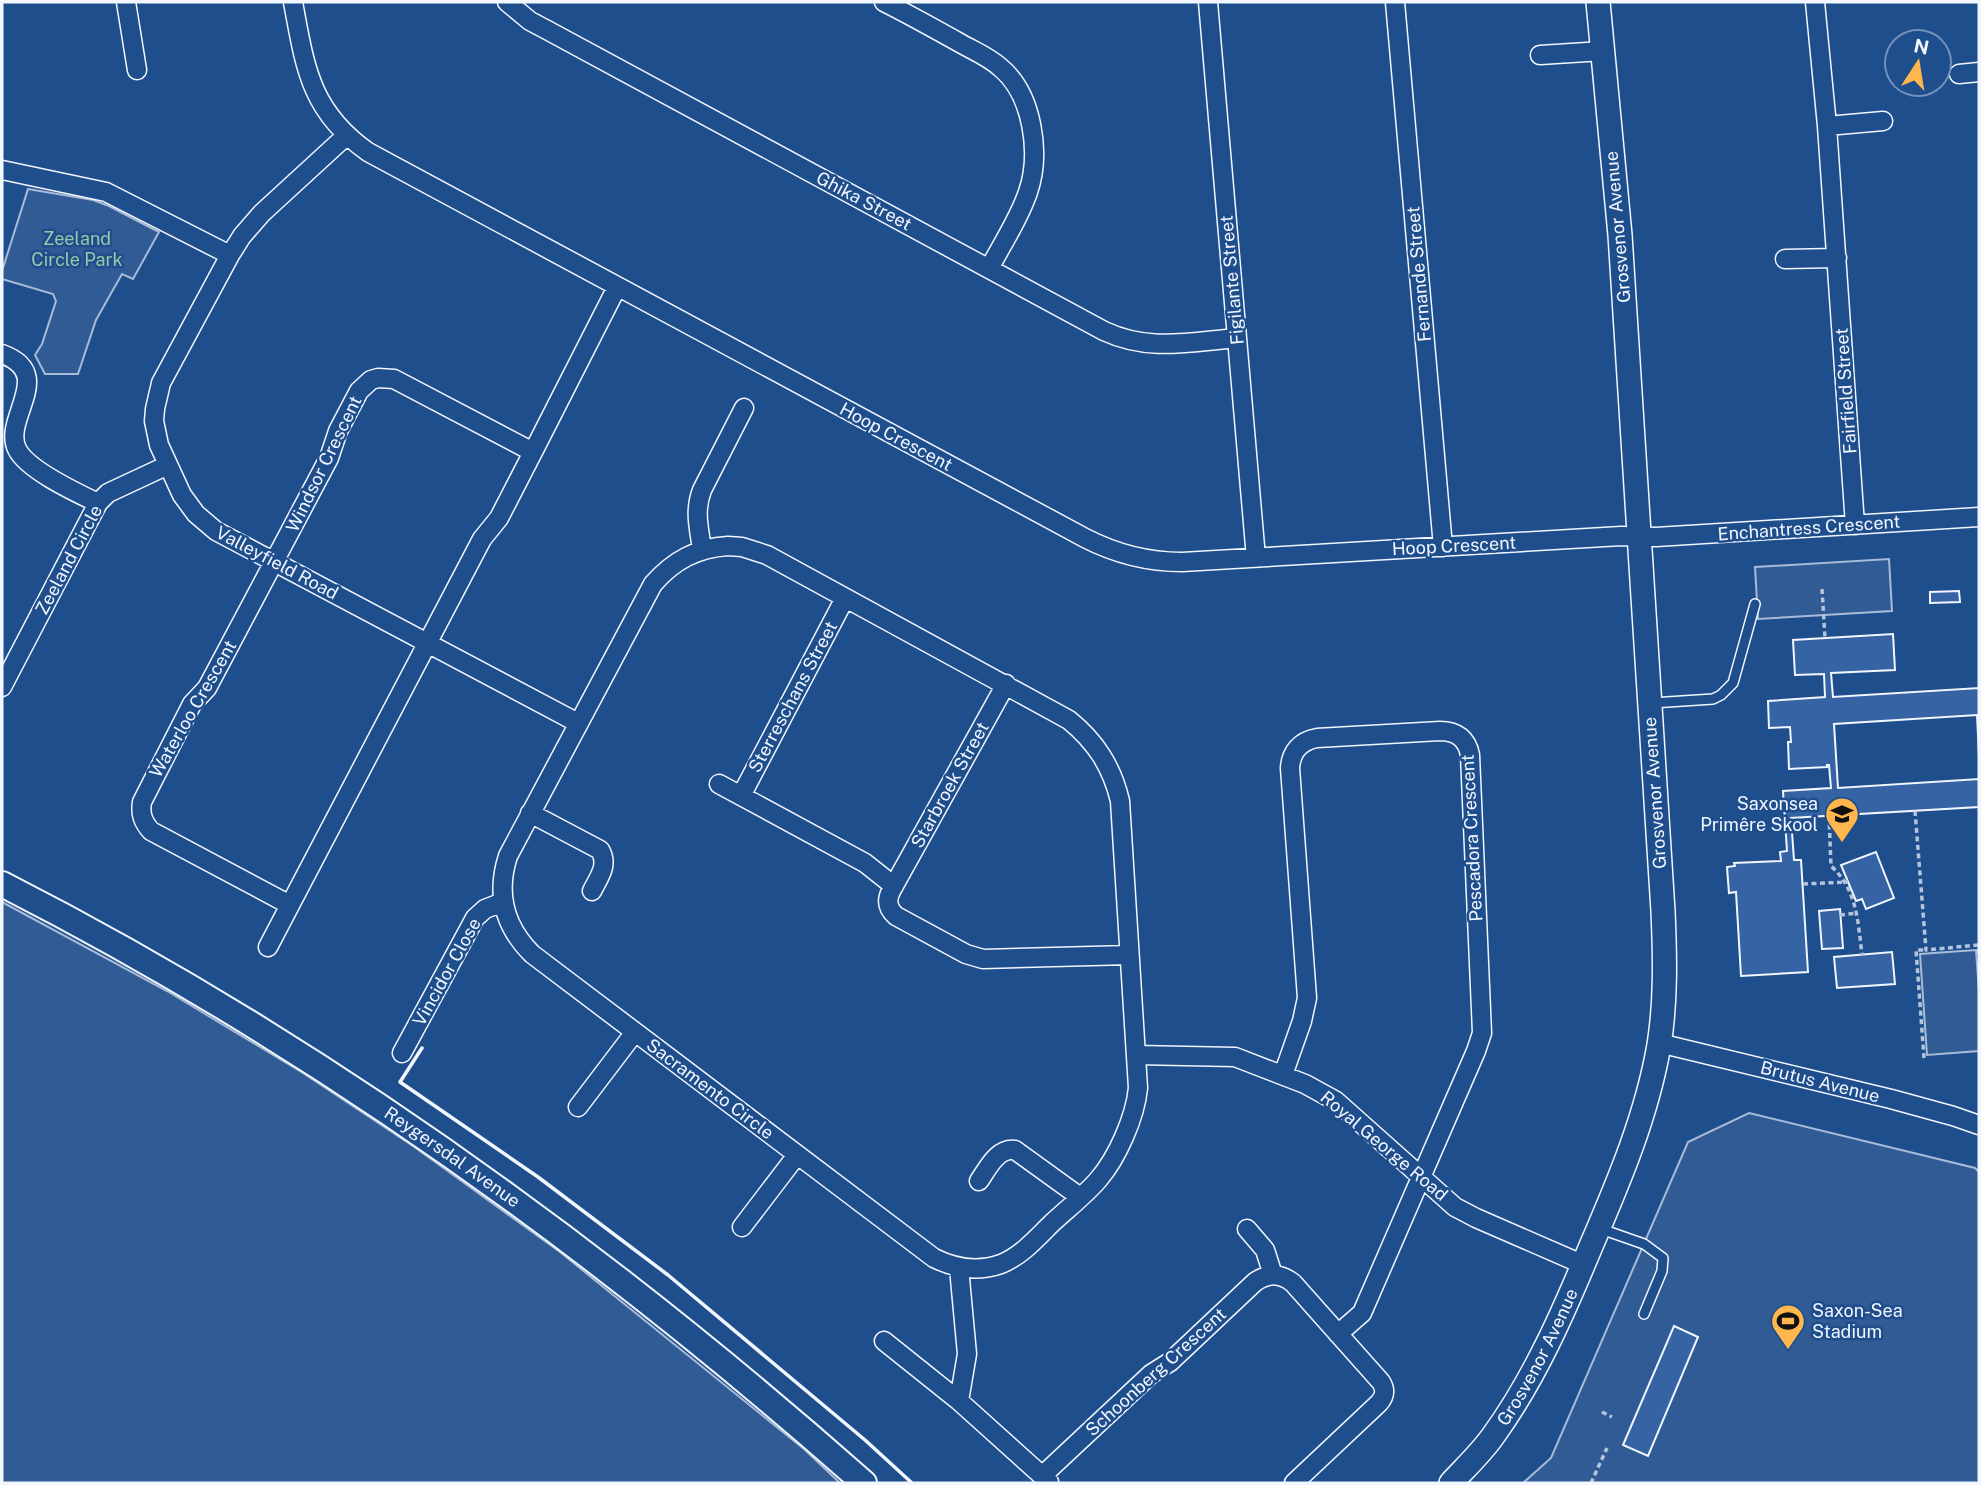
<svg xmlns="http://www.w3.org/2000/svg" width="1981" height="1485" viewBox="0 0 1981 1485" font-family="'Public Sans',sans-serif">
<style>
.built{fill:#305b95;stroke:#a8bbd7;stroke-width:2}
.building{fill:#3563a3;stroke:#f2f6ff;stroke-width:2}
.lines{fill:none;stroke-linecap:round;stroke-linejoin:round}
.service-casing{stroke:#f2f6ff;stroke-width:12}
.minor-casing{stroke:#f2f6ff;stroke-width:21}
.tertiary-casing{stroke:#f2f6ff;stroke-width:26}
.secondary-casing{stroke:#f2f6ff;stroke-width:28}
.path{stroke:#b3c4dc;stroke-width:3.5;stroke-dasharray:5 3.5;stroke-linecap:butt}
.service{stroke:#1f4e8c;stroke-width:9}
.minor{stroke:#1f4e8c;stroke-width:18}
.tertiary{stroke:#1f4e8c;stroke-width:23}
.secondary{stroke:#1f4e8c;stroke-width:24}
.wall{stroke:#f2f6ff;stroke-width:3.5}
.labels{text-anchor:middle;stroke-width:5;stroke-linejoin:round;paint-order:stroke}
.street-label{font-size:18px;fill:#f2f6ff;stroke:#1f4e8c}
.park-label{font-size:18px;fill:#97c8a6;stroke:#1f4e8c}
.poi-label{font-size:18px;fill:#f2f6ff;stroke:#1f4e8c;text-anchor:end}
</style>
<rect width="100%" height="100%" fill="#1f4e8c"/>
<path class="built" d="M28 189 93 200 109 206 159 232 133 279 122 274 96 320 78 374H45L35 355 42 344 56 301 53 294 2 279V271Z
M1889 559 1892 611 1758 619 1755 567Z
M2 902 167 991 303 1073 413 1146 560 1252 804 1449 840 1483H2Z
M1976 950 1979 992V1051L1927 1055 1920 954Z
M1749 1113 1975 1168 1979 1172V1483H1523L1551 1458 1688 1142Z"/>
<path class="building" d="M1959 591 1960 602 1930 603V592Z
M1893 634 1895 670 1831 673 1833 697 1979 688V757L1977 715 1834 724 1838 788 1979 779V807L1791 818 1794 860H1801L1808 972 1741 976 1736 892 1729 893 1727 867 1735 866 1734 863 1781 861 1780 852 1787 851 1783 791 1831 788 1829 765H1827V767L1789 769 1788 742H1791L1790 727 1769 728 1768 701 1825 697 1824 674 1795 675 1793 640Z
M1876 852 1894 898 1866 909 1862 899 1856 901 1841 865Z
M1840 909 1843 948 1822 949 1819 911Z
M1892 952 1895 984 1837 988 1834 957Z
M1674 1326 1698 1337 1648 1456 1623 1445Z"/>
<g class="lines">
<g class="service-casing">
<path id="service" d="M1652 703 1713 699 1721 695 1733 683 1755 604
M1601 1229 1644 1244 1663 1258 1662 1271 1644 1314"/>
</g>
<g class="minor-casing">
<path id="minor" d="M126 2 137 70
M293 2C305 67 310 111 368 152L1085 538C1116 554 1147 562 1182 562L1621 536 1656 537 1979 517
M507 2 530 21 547 30 1104 331C1149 352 1189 342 1237 338
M884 2C910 15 935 29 960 43 974 51 989 57 1001 68 1033 95 1041 154 1028 192 1019 219 1002 244 989 269
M1208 2 1256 558
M1395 2 1443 547
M1815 2 1827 126 1855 525
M1540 55 1603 51
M1959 74 1979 72
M1827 126 1883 121
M347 135 262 213 242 236 230 255 161 383 155 409 154 421 159 445 182 495 196 514 216 531 578 723
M2 170 106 192 230 255
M1785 259 1837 258
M2 354C57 374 2 418 17 449 27 470 77 493 98 503
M533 452 617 287
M728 546 742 547 767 555 1069 720C1096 742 1112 767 1120 801L1138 1088C1135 1118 1117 1158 1098 1180 1084 1196 1066 1210 1051 1224 1036 1239 1021 1256 1001 1264 978 1272 956 1269 934 1258L532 954C504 926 496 893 508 856L653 584C674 560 697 548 728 546Z
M702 549C699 528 694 511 702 490L744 408
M1006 684 891 891C886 901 888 909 896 916L966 954 983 959 1129 955
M2 687 98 503 108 493 168 465
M719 784 865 863 894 886
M741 796 845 598
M530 813 600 850C609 865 599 877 592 891
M268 947 482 539 499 518 533 452 394 379 378 378 371 380 359 391 338 431 329 458 207 688 192 704 142 802C140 814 143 822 151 831L290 905
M1659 1043 1891 1099 1953 1116 1979 1125
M402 1053 475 918 485 909 503 902
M1136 1055 1235 1057 1305 1084 1336 1101 1455 1207 1476 1218 1584 1265
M1283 1075 1302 1021 1307 998 1290 768C1291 752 1300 741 1317 738L1440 731C1457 731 1467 739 1470 755L1482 1033 1476 1051 1362 1313 1338 1334
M578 1107 635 1032
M979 1181C988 1168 997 1148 1015 1150L1080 1197
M742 1227 797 1155
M1247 1229 1265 1250 1273 1275
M959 1268 967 1354 959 1401
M884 1341 959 1401 1049 1482
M1043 1475 1151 1374 1170 1362 1255 1282C1268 1273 1280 1273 1293 1283L1381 1382C1386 1390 1385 1396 1379 1403L1294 1483"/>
</g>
<g class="tertiary-casing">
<g id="tertiary">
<path id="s1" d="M1451 1483C1465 1468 1481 1453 1493 1436 1535 1378 1564 1311 1591 1246 1619 1181 1647 1115 1659 1045 1666 1001 1665 956 1663 911L1620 235 1598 2"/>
</g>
</g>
<g class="secondary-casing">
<g id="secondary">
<path id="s2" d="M2 884C314 1043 602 1251 864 1483"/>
</g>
</g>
<path class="path" d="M1822 589 1825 638
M1915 811 1926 950 1978 945 1979 957
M1829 816 1831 866C1857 889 1858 922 1862 955
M1803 884 1848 882
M1840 915 1857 913
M1924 1058 1916 950H1926
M1602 1412 1612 1417
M1591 1483 1607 1448"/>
<use href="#service" class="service"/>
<use href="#minor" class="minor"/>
<use href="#tertiary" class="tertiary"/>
<use href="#secondary" class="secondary"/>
<path class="wall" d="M422 1048 400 1082 538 1177 668 1275 865 1440 912 1483"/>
</g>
<defs>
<g id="school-pin" transform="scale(1.75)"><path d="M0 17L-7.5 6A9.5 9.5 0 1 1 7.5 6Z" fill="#ffb74d" stroke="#1f4e8c"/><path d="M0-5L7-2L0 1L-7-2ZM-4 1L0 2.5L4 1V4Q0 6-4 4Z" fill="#111"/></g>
<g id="stadium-pin" transform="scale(1.75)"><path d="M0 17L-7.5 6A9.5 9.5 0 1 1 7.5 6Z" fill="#ffb74d" stroke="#1f4e8c"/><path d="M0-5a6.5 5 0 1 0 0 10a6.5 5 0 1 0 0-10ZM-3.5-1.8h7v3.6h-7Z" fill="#111"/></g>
</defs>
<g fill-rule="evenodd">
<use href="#school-pin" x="1842" y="814"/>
<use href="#stadium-pin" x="1788" y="1321"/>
</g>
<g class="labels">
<g class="street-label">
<text transform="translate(864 201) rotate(28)" y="6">Ghika Street</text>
<text transform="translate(1618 227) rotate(-95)" y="6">Grosvenor Avenue</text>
<text transform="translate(1419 274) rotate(-95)" y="6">Fernande Street</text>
<text transform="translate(1232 280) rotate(-95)" y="6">Figilante Street</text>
<text transform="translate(1846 391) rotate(-94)" y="6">Fairfield Street</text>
<text transform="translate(896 437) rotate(28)" y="6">Hoop Crescent</text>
<text transform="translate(324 464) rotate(-64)" y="6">Windsor Crescent</text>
<text transform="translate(1809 528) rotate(-4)" y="6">Enchantress Crescent</text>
<text transform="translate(1454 546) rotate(-3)" y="6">Hoop Crescent</text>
<text transform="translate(69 560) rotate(-62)" y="6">Zeeland Circle</text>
<text transform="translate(277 563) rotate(28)" y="6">Valleyfield Road</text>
<text transform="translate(793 697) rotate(-62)" y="6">Sterreschans Street</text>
<text transform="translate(193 709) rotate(-60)" y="6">Waterloo Crescent</text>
<text transform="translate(950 785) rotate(-61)" y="6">Starbroek Street</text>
<text transform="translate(1655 793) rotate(-94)" y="6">Grosvenor Avenue</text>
<text transform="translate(1472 838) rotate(-93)" y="6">Pescadora Crescent</text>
<text transform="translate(447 972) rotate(-61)" y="6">Vincidor Close</text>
<text transform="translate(1820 1082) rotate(14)" y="6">Brutus Avenue</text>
<text transform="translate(710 1089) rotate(37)" y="6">Sacramento Circle</text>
<text transform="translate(1384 1146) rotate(40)" y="6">Royal George Road</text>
<text dy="6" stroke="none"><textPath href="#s2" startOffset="527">Reygersdal Avenue</textPath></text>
<text dy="6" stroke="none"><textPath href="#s1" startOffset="154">Grosvenor Avenue</textPath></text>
<text transform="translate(1156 1372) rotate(-42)" y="6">Schoonberg Crescent</text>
</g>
<g class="park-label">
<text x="77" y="245">Zeeland<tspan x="77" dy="21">Circle Park</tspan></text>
</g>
<g class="poi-label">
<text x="1818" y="810">Saxonsea<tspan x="1818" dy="21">Primêre Skool</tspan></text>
<text x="1812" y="1317" text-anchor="start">Saxon-Sea<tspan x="1812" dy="21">Stadium</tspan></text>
</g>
</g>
<rect width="1981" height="1485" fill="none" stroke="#f2f6ff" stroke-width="7"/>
<g transform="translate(1918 63) rotate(12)"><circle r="33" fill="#1f4e8c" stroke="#7391ba" stroke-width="2"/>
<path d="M0-5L12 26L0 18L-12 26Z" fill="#ffb74d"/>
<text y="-10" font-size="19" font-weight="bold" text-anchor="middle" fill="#f2f6ff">N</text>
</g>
</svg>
